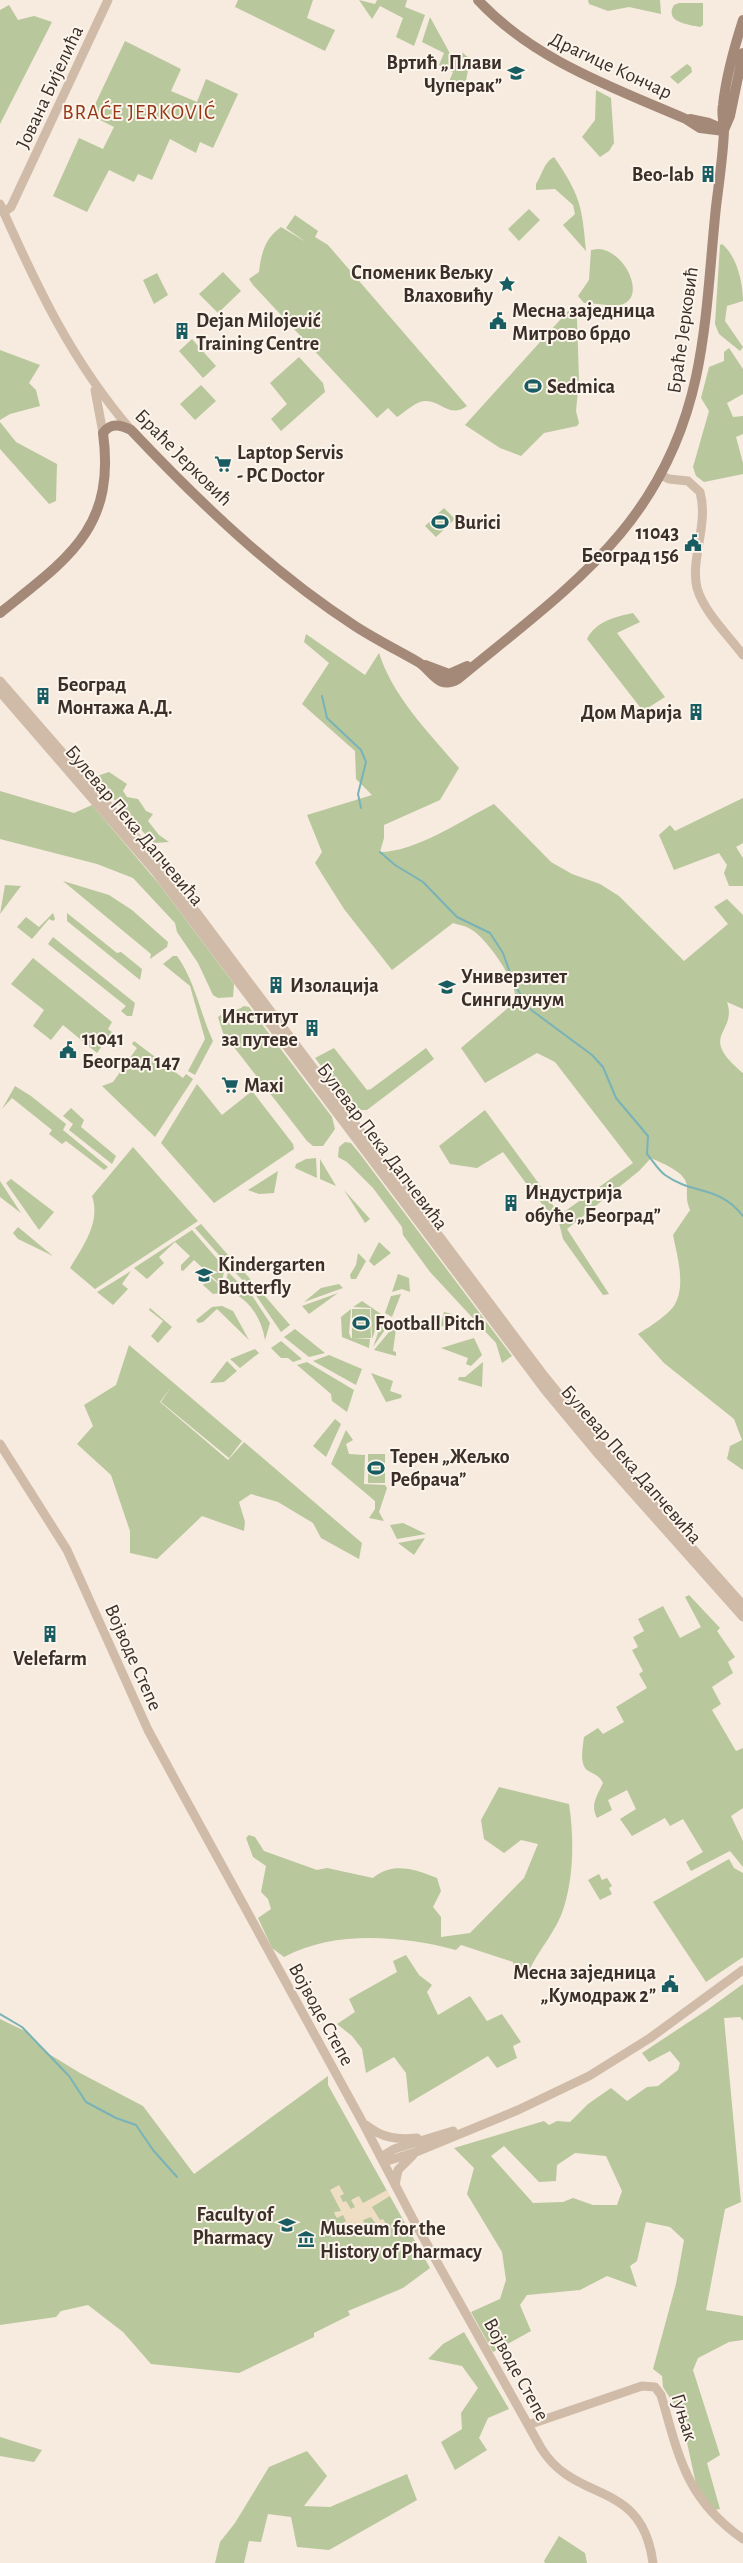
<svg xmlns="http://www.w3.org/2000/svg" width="743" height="2563" viewBox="0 0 743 2563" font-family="'Alegreya Sans',sans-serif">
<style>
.green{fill:#b8c79c;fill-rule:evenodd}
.plaza{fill:#efddc4}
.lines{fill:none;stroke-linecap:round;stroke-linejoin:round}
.stream{stroke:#79b3b7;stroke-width:2}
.tertiary{stroke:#d0bba8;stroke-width:9}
.secondary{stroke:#a48979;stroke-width:10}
.labels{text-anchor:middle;stroke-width:4;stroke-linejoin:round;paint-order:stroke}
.poi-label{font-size:20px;font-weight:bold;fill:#3c2f29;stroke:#fcf5ec;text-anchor:start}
.street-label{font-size:20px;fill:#3c2f29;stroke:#fcf5ec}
.neighbourhood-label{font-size:21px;letter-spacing:1px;fill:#963817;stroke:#fcf5ec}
</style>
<rect width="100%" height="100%" fill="#f6ebde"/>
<path class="green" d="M238 0H313L307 18 335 30 325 51 235 7Z
M359 0 375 4 377 0H407L405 7 425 15 414 46 396 37 403 18 380 6 372 19Z
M588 0H660L661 14 629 7 608 11 589 4Z
M679 3H703V25L700 27C687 24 664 22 674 5Z
M9 5 18 20 34 16 52 22 0 124V10Z
M430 17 453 59 463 53 470 59 464 92 448 84 453 72 439 65 444 53 422 42Z
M125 41 181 69 171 91 197 102 206 79 238 94 213 148 200 142 196 153 170 139 152 180 138 174 134 182 109 170 87 212 53 196 79 138 103 149 114 127 90 115Z
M687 64 691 67 692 72 678 84 670 77Z
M596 90 611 98 614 143 609 151 600 157 582 137 595 120Z
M554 157C580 195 582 205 586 251L563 225 575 214 573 205 555 189 536 190V184C542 175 544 162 554 157Z
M529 209 540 220 519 241 508 229Z
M295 215 318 231 315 237 328 245 467 406C450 419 440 400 425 401 416 401 405 412 397 417L388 408 377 418 253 285 249 279 259 272C261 254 265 238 281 227L306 242 286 228Z
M722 244C737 256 743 283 743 301L727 306 725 321 743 347 740 351 719 334 715 324 720 245Z
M598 249C625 250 646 296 623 304 612 308 596 302 584 303L578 296 589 280 591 250Z
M223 272 241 291 218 313 199 294Z
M157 273 168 295 154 304 143 280Z
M569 310 577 319 579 380 576 411 579 423 577 426 544 433 521 456 500 448 465 425Z
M192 339 216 366 203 378 179 351Z
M729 348 743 369V394L727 403 733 417 743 416V434L736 437 743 463V474L704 482 696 476 693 467 709 411 701 398 709 367 724 361V352Z
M0 350 40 365 29 383 36 390 40 406 10 414 0 420Z
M299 357 323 383 325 392 281 431 271 419 287 404 270 383Z
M201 385 216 401 195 420 180 404Z
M0 422 16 442 57 464 56 501 49 504 0 449Z
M444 508 455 519 436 537 425 526Z
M633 613 640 622 617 633 665 697 643 711 587 639C596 621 615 617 633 613Z
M306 634 365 675 379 653C393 697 429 733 459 768L440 800 384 825V838L380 852C416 852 462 820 494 804L551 862 572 874 600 884 619 896 684 961 728 924 714 907 727 899 743 915V1009L727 1002C738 1034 696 1034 743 1073V1470L727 1459 730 1446 742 1440 734 1419 664 1363 638 1334C648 1328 670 1314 675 1304 686 1285 677 1255 673 1235L690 1210C686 1199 687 1198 687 1187 687 1172 663 1164 651 1158L639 1171 567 1229 609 1294 603 1295 563 1239 559 1223 536 1197 503 1152 477 1168 450 1164 439 1146 485 1110 542 1188 539 1194 541 1192 561 1214 633 1163 555 1062 537 1053 485 1083 461 1048 515 1002C519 983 487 939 472 930 467 926 459 925 453 923L392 970 344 909 315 863 322 852 307 815 372 795 356 779 355 751 302 704 329 663 304 642Z
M109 772 127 784 123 791 127 797 138 799 146 811 153 814 148 821 159 835 169 842 153 843 94 777Z
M0 791 74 813 92 805 159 884 234 984 233 997 218 998 213 995 198 963 177 932 175 923 133 878 97 864 0 839Z
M743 798V843L736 847 743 858V886H729L724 873 727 865 719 853 674 870 659 835 670 825 675 831Z
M63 881 109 895 132 910 168 942 167 947 150 959 151 954Z
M5 885 21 886 0 914Z
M53 913 55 919 53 921 49 919 32 939 17 927 26 917 39 927Z
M67 913 117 953 121 952 142 969 140 980 67 921Z
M53 937 135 1003 132 1016H127L121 1011 126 1006 48 944Z
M173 956H177C195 981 200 1013 213 1041L195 1075 188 1071 205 1039 190 986 163 964Z
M33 958 112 1022 108 1029 112 1032 97 1053 63 1025 51 1040 33 1026 44 1010 11 984Z
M244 1006 249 1007 332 1117 335 1129 323 1146H313L307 1141 223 1033 218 1017C224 1012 236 1012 244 1006Z
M134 1041 183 1078 186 1074 193 1079 155 1137 102 1086 113 1082 137 1048 132 1044Z
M334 1048 367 1090 371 1089 426 1048 434 1059 367 1110H354L315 1058Z
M197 1084 222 1115 252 1091 293 1144 294 1149 214 1203 161 1143Z
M15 1086 31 1096 66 1124 63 1130 108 1167 104 1170 66 1141 62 1144 49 1134 52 1130 12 1098 2 1109Z
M71 1108 84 1120 81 1127 116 1156 112 1164 69 1130 73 1124 63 1116Z
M345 1142 351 1143 360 1154 512 1356 502 1363 496 1343 430 1272 403 1235 402 1227 373 1188 347 1162 338 1157 339 1147Z
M133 1147 198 1221 95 1289 70 1268C83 1246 101 1222 92 1196Z
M316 1158 317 1178 295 1168 296 1164 306 1159Z
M320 1159 336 1186 320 1179Z
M278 1171 274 1193 259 1194 248 1190Z
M11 1179 54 1212 39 1230 6 1183Z
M0 1181 21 1213 0 1197Z
M344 1190 370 1219 365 1223Z
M201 1224 228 1255 226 1263 195 1228Z
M18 1227 53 1256 18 1239 13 1233Z
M192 1230 225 1268 221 1285 194 1260 183 1271 181 1270V1265L190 1256 175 1242 159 1257 164 1263 147 1279 134 1268Z
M379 1242 391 1253 374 1266 369 1261Z
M358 1253 366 1261 356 1279H351L350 1275 356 1265Z
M232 1258 290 1325 281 1332 253 1291 230 1267Z
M131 1271 122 1284 128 1289 113 1305 97 1292Z
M228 1272 253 1297 270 1323 265 1340C261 1316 248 1297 224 1289Z
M398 1274 409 1278 410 1292 402 1289 392 1292Z
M210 1277 221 1286 220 1293 213 1294 203 1285Z
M339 1284 343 1288 304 1302 321 1288Z
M338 1293 309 1314 302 1306Z
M401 1294 392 1317 385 1313 391 1296Z
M362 1301 381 1314 372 1339 371 1308 353 1307Z
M222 1306 233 1311 249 1340 217 1309 203 1322 198 1323 196 1320 212 1307Z
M150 1308 172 1327 158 1343 151 1336 163 1321 149 1310Z
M351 1309 349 1333 351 1338 370 1339 369 1348 342 1337 341 1317Z
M352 1309H370L371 1338H352Z
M444 1312 452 1314 458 1319 457 1322 440 1327Z
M384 1316 391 1321 373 1347Z
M394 1326 396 1329 393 1351 396 1352V1356L374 1350Z
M295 1329 325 1353 309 1357 284 1337Z
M474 1338 482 1355 471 1366 466 1364 468 1358 441 1348Z
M281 1341 302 1359 293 1362 288 1358H281L271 1348Z
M129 1345 242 1441 229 1458 161 1402 171 1387 160 1402 228 1460 244 1442 362 1543 359 1559 321 1538 313 1523 278 1502 251 1494 239 1502 245 1522 244 1531 202 1516 157 1559 130 1553V1531L111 1475 77 1444 93 1426 84 1405 116 1385Z
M255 1349 259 1353 240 1368 230 1359Z
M329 1355 362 1369 356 1385 313 1361Z
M227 1361 237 1371 224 1382 210 1383Z
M307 1362 354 1390 347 1412 332 1401 331 1394 297 1365Z
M483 1362 482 1387 458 1380 459 1377H465Z
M371 1373 393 1381 390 1391 402 1395 401 1398 386 1402Z
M335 1419 341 1424 326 1457 313 1446Z
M346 1430 353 1440 346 1444 349 1454 365 1455 364 1484 385 1485 387 1488 379 1512 384 1521 369 1518 375 1509V1501L331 1464Z
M368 1454H385V1483H368Z
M403 1523 426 1534 397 1539 390 1525Z
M425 1538 414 1555 398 1543Z
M689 1595 720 1628 717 1631 735 1657 728 1662 733 1673 712 1687 721 1704 712 1710 736 1751 743 1748V1808L731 1816 743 1841V1867L730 1851 691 1871 686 1862 703 1852 683 1819 670 1826 665 1818 632 1836 620 1819 636 1809 627 1790 608 1800 612 1810 597 1818C590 1805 597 1796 603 1783 599 1775 595 1775 587 1770 579 1763 583 1746 584 1737L598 1728 603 1734 624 1722 616 1707 647 1688 639 1674 643 1671 632 1650 638 1647 633 1637 644 1631 638 1619 663 1606 680 1638 701 1627 685 1597Z
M499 1787 569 1804C574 1837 574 1874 564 1907 557 1931 538 1950 528 1973L514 1969 513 1962 461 1945 456 1950C402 1936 335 1930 284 1957L272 1948 258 1918 271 1909 268 1899 261 1892 266 1866 253 1857 246 1838 249 1835 255 1837 264 1851 317 1870 327 1868 373 1878C393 1861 416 1870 437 1878L441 1891 433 1907 441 1917V1937L470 1933 524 1878 538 1844 521 1840 504 1853 484 1839 481 1820Z
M729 1859 734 1868 743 1873V1957L706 1982 653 1902Z
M599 1874 602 1880 607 1878 612 1886 609 1888 612 1894 600 1900 588 1880Z
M406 1955 419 1975 432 1985 427 1992 438 2015 470 1996 487 2021 502 2014 521 2042 513 2046 517 2058 497 2068 488 2056 409 2103 406 2073 394 2057 366 2073 362 2049 352 2036 337 2024 355 2012 349 1999 397 1972 393 1961Z
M743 1984V2021L740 2017 724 2018 741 2202 725 2209 706 2310 743 2316V2340L729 2342 698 2358 693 2370 720 2455 707 2463 720 2509 714 2510 696 2484 681 2415 663 2387 662 2376 653 2369 676 2284 684 2240 670 2227 646 2222 637 2261 630 2266 637 2287 607 2276 580 2290 527 2295 520 2305 531 2331 493 2352 471 2312 500 2299 506 2280 502 2252 467 2194 474 2168 454 2148 544 2121 549 2125 557 2121 570 2122 588 2104 611 2088 627 2101 647 2087 658 2086 678 2070 680 2063 670 2051 649 2062 642 2053 707 2010ZM504 2146 539 2182 556 2181 557 2165 575 2153 606 2156 622 2191 617 2205H593L573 2198 563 2202 533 2203 491 2156Z
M0 2019 27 2032 49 2054 80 2073 143 2106 194 2174 328 2076V2085L430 2268 403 2288 348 2311 350 2315 314 2333V2337L239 2373 151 2364 123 2332 88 2305 61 2311 56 2317 0 2325Z
M464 2332 509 2409 488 2418 479 2438 487 2450 455 2470 441 2442 462 2429 461 2413 478 2388 462 2366 428 2359 443 2344Z
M0 2437 42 2450 34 2462 0 2456Z
M307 2451 327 2476 304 2506 330 2507 407 2474 417 2500 329 2550 297 2547 291 2517 268 2514 261 2542 249 2541 244 2563H215L220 2542 235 2523 269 2467Z
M559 2536 585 2553 587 2563H545L544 2561Z"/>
<path class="plaza" d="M339 2185 344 2194 340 2196 343 2202 346 2201 351 2209 355 2207 351 2200 359 2196 363 2203 387 2190 390 2196 372 2207 380 2220 383 2219 388 2227 381 2231 371 2217 363 2220 367 2229 361 2233 357 2226 353 2228 355 2232 347 2236 340 2225 346 2221 343 2215 337 2218 335 2215 334 2212 341 2211 330 2190Z"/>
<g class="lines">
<path class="stream" d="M322 696 327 718 361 750 366 762 358 794 361 808
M380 852 395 865 423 882 457 917 490 933 503 953 514 984 530 1009 592 1055 603 1067 616 1098 648 1136 647 1154C653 1161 658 1170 665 1175 693 1195 719 1185 743 1216
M0 2014 22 2027 69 2076 86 2102 116 2118 136 2125 153 2150 177 2177"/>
<path class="tertiary" d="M0 204C37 287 71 360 131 430
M4 212 11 207 108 0
M95 390 103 433
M661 475 669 479 688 481 700 492C709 524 690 559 697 588 704 612 728 635 743 655
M0 681 149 852 197 913 542 1373 597 1441 743 1605
M0 692 155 871 545 1390 599 1455 743 1617
M0 1444 67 1550 148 1730 174 1778 363 2123 414 2221 541 2448C576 2505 642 2478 653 2563
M366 2125C382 2138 397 2140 417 2138
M381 2157 394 2149 453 2131
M384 2162 416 2152 518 2110 589 2076 650 2038 743 1970
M395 2185 398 2170 413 2155
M528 2425 642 2386 655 2387 661 2395C679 2457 686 2499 743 2539"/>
<path class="secondary" d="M478 0C534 60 612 87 686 119L700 128 724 131
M690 119 709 123 721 128
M724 130 730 116 743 53
M0 613C67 559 116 529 103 433 111 422 121 425 131 430 199 502 272 572 355 626 375 639 397 650 418 662 432 670 438 691 458 679 568 588 664 526 696 377 708 321 710 263 716 207 719 182 723 156 724 131 724 122 721 114 723 105 726 76 734 48 743 20
M425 665 449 674 467 666"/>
</g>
<defs>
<g id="school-bare" transform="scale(1.35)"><path d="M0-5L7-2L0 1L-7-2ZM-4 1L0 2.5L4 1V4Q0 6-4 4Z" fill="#195d63" stroke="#fcf5ec" stroke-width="2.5" paint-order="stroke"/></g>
<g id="building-bare" transform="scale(1.35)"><path d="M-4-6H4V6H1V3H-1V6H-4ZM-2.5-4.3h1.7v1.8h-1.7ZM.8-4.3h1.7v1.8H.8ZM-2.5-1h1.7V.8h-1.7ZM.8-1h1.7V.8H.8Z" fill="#195d63" stroke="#fcf5ec" stroke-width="2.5" paint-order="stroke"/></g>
<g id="sight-bare" transform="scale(1.35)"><path d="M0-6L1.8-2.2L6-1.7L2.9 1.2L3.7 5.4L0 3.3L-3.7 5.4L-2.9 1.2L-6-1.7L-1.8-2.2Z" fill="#195d63" stroke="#fcf5ec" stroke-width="2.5" paint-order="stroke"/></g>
<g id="civic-bare" transform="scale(1.35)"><path d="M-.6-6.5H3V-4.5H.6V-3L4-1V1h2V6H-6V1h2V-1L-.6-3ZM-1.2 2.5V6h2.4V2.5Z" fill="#195d63" stroke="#fcf5ec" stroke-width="2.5" paint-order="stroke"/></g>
<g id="stadium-bare" transform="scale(1.35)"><path d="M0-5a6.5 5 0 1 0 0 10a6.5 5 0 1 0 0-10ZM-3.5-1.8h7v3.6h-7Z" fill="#195d63" stroke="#fcf5ec" stroke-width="2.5" paint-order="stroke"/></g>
<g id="supermarket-bare" transform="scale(1.35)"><path d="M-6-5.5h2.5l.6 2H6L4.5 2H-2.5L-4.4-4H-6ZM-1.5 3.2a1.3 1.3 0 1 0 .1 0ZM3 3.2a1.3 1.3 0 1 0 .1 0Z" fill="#195d63" stroke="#fcf5ec" stroke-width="2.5" paint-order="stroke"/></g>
<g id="university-bare" transform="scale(1.35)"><path d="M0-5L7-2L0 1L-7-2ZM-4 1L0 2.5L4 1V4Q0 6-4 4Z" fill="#195d63" stroke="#fcf5ec" stroke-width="2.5" paint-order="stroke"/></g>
<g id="museum-bare" transform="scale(1.35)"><path d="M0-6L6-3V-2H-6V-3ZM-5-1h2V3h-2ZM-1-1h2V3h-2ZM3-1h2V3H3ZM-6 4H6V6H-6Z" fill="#195d63" stroke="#fcf5ec" stroke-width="2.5" paint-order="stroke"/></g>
</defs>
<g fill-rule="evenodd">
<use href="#school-bare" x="516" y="73"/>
<use href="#building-bare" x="708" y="174"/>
<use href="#sight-bare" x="507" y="284"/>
<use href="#civic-bare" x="498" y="321"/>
<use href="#building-bare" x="182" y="331"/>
<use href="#stadium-bare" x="533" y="386"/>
<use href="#supermarket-bare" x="223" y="464"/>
<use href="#stadium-bare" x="440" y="522"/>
<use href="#civic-bare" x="693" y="543"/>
<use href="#building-bare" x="43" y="696"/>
<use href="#building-bare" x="696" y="712"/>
<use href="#building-bare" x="276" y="985"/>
<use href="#university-bare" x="447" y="987"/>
<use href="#building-bare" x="312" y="1028"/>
<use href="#civic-bare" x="68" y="1050"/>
<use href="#supermarket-bare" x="230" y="1085"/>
<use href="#building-bare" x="511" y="1203"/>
<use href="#school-bare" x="204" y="1275"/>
<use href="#stadium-bare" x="361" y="1323"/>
<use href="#stadium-bare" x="376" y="1468"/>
<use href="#building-bare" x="50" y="1634"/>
<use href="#civic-bare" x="670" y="1984"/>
<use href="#university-bare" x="287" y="2225"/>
<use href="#museum-bare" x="306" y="2239"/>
</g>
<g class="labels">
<g class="poi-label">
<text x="502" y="69" text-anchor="end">Вртић „Плави<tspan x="502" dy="23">Чуперак”</tspan></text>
<text x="694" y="181" text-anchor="end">Beo-lab</text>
<text x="493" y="279" text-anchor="end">Споменик Вељку<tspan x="493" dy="23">Влаховићу</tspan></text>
<text x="512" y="317">Месна заједница<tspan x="512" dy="23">Митрово брдо</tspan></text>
<text x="196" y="327">Dejan Milojević<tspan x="196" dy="23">Training Centre</tspan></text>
<text x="547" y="393">Sedmica</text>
<text x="237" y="459">Laptop Servis<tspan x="237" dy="23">- PC Doctor</tspan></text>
<text x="454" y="529">Burici</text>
<text x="679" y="539" text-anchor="end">11043<tspan x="679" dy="23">Београд 156</tspan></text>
<text x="57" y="691">Београд<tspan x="57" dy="23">Монтажа А.Д.</tspan></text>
<text x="682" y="719" text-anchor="end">Дом Марија</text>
<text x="461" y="983">Универзитет<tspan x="461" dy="23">Сингидунум</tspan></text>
<text x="290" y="992">Изолација</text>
<text x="298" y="1023" text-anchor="end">Институт<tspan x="298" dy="23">за путеве</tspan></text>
<text x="82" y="1045">11041<tspan x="82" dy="23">Београд 147</tspan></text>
<text x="244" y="1092">Maxi</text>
<text x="525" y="1199">Индустрија<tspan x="525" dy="23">обуће „Београд”</tspan></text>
<text x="218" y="1271">Kindergarten<tspan x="218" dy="23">Butterfly</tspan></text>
<text x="375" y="1330">Football Pitch</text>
<text x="390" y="1463">Терен „Жељко<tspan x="390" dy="23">Ребрача”</tspan></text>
<text x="50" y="1665" text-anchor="middle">Velefarm</text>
<text x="656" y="1979" text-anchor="end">Месна заједница<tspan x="656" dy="23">„Кумодраж 2”</tspan></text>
<text x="273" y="2221" text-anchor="end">Faculty of<tspan x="273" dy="23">Pharmacy</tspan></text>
<text x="320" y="2235">Museum for the<tspan x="320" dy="23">History of Pharmacy</tspan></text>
</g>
<g class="street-label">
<text transform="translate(611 65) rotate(25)" y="7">Драгице Кончар</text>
<text transform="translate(49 87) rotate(-65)" y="7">Јована Бијелића</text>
<text transform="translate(682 330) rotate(-82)" y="7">Браће Јерковић</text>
<text transform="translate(184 457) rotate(45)" y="7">Браће Јерковић</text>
<text transform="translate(135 825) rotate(50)" y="7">Булевар Пека Дапчевића</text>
<text transform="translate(383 1146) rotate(53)" y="7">Булевар Пека Дапчевића</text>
<text transform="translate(632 1464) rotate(49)" y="7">Булевар Пека Дапчевића</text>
<text transform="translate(134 1657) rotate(66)" y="7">Војводе Степе</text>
<text transform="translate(322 2014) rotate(61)" y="7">Војводе Степе</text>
<text transform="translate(517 2369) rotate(61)" y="7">Војводе Степе</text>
<text transform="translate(685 2417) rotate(73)" y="7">Гуњак</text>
</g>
<g class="neighbourhood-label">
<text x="139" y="119">BRAĆE JERKOVIĆ</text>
</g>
</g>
</svg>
